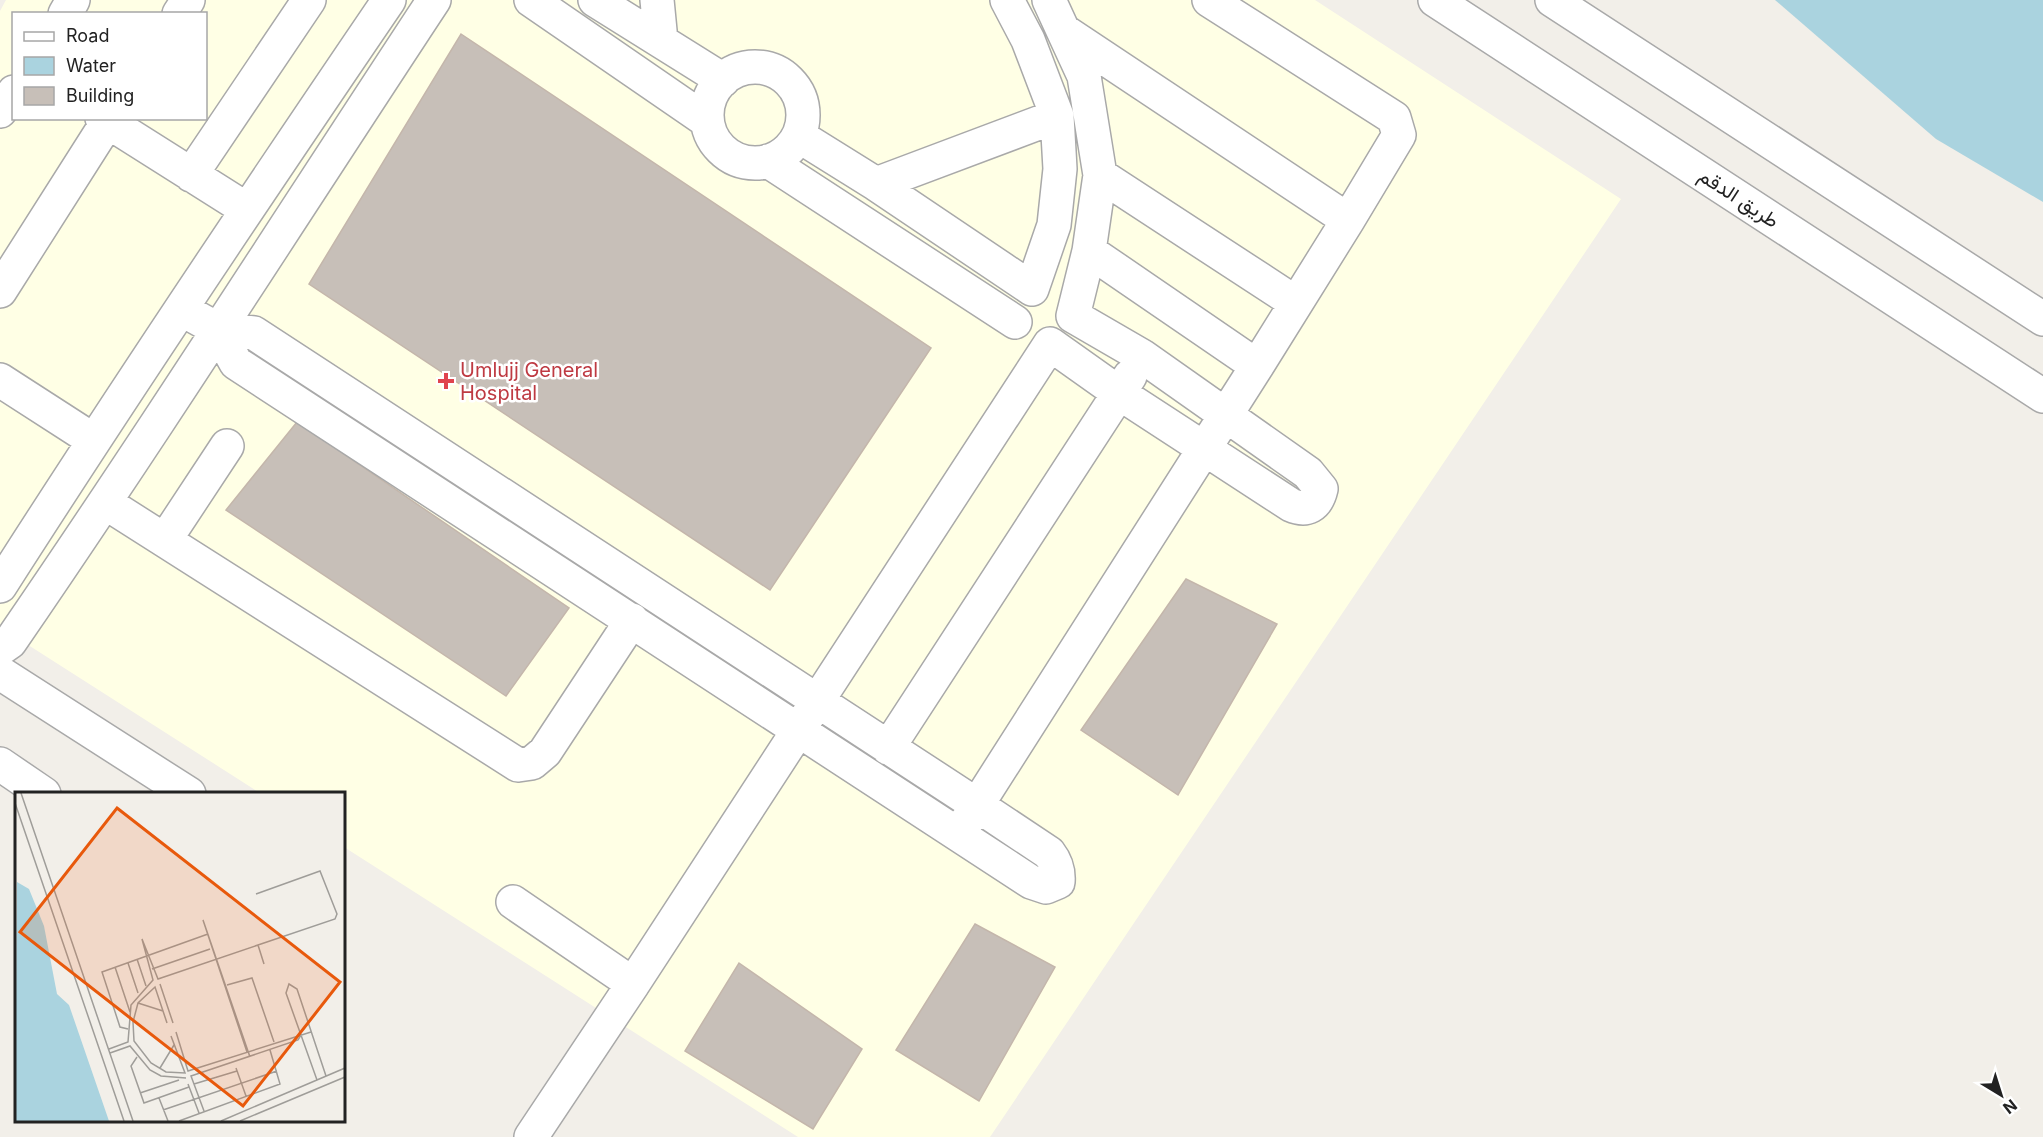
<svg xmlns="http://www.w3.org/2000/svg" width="2043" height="1137" viewBox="0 0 2043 1137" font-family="Inter,Vazirmatn,sans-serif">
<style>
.education{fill:#ffffe5;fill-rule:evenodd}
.water{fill:#aad3df}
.building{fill:#c7bfb8;stroke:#c4b6ab;stroke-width:1.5}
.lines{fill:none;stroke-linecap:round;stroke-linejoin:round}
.minor-casing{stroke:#a9a9a9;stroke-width:36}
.minor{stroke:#fff;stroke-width:33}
.health-dot{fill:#e0444e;stroke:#fff;stroke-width:2}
.labels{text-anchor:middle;stroke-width:5;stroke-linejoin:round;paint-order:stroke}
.street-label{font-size:20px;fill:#222;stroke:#fff}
.health-label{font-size:20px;fill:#be3a42;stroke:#fff;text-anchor:start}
.inset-road{fill:none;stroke:#9f9d99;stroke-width:1.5}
.view{fill:#e8590c;fill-opacity:0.15;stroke:#e8590c;stroke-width:3}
.inset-edge{fill:none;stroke:#222;stroke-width:3}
</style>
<rect width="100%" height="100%" fill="#f2efe9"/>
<path class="education" d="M6 0H1315L1621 199 990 1137H798L344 847V794L260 793 0 627V11ZM14 14H206V118H14Z"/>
<path class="water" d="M1775 0H2043V202L1936 139Z"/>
<path class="building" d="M461 34 931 348 770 590 309 284Z
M297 422 569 608 506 696 226 510Z
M1186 579 1277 624 1178 795 1081 730Z
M975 924 1055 967 979 1101 896 1050Z
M739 963 862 1049 813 1129 685 1051Z"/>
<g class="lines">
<g class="minor-casing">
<path id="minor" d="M531 0 707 121
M595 0 723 80
M657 0 661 41
M1435 0 2043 396
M1552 0 2043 319
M65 14 73 0
M179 14 188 0
M1064 31 1348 220
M707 115a48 48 0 1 1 96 0a48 48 0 1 1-96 0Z
M0 111 14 92
M102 118 246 209
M799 136 876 184 1032 289 1054 225 1060 169 1057 116 1028 40 1007 0
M768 161 1015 322
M191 175 309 0
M1100 175 1296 303
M876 184 1057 116
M1089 251 1257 366
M0 291 110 118
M181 309 217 329 254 333 977 805 1049 853C1056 862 1059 870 1058 882L1046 887 1031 882 236 363 217 329
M0 380 93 440
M106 503 518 765 532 763 545 752 632 620
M165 540 227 446
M0 586C126 389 257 194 389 0
M0 649 10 642C155 431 293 214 434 0
M0 673 189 794
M888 748 1130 376
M0 764 44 794
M965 824 1257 366 1348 220 1399 135 1394 118 1209 0
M513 902 633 984 1050 344 1119 393 1291 505C1307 512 1317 506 1321 489L1308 473 1142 356 1073 316 1089 251 1100 175 1084 76 1049 0
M531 1137 633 984"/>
</g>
<use href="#minor" class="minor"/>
</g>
<path class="health-dot" d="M443 372h6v6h6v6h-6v6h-6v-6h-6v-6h6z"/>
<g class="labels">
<g class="street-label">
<text transform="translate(1739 198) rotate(33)" y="7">طريق الدقم</text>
</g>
<g class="health-label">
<text x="460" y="377">Umlujj General<tspan x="460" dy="23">Hospital</tspan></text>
</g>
</g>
<g transform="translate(15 792)">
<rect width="330" height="330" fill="#f2efe9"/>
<path d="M2 90 14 97 29 134 42 202 54 213 94 329H0Z" fill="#aad3df"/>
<path class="inset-road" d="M6 1 118 329M0 11 109 329M241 102 305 79 322 122 320 127 243 153M122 167 131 194M113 171 123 201M100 175 115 220M137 177 195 157M145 192 158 231M212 193 237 186 259 250M123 211 148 219M152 231 140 195 123 211 118 230 119 249 136 271 151 280 170 281 156 244M113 237 105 235 87 180 193 142M161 240 173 279 296 240M94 257 113 250 116 213 138 188 127 147 143 187 243 153 249 172M232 260 188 128 235 265M95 261 115 254 135 278 146 284 171 286M122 265 116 274 129 311 174 295M145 276 159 253M221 276 231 304M302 288 271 201 274 192 282 197 311 284M173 292 184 321M179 292 222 279M125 301 164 288M144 306 153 329M148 318 262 279M189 319 176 284 283 248 286 243M164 329 265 292 255 258M206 329 330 276M225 329 330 285"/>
<path class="view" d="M102 16 325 190 228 314 5 140Z"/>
<rect width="330" height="330" class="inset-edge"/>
</g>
<rect x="12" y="12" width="195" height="108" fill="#ffffff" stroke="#a7a7a7" stroke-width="1.5"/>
<rect x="24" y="32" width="30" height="9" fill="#ffffff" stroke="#a7a7a7" stroke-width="1.5"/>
<text x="66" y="42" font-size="18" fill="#222222">Road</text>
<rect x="24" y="57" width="30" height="18" fill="#aad3df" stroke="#a7a7a7" stroke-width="1.5"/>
<text x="66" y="72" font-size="18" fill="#222222">Water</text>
<rect x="24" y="87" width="30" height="18" fill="#c7bfb8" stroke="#a7a7a7" stroke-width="1.5"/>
<text x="66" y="102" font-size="18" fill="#222222">Building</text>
<g transform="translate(2001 1095) rotate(142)" stroke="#ffffff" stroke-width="4.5" paint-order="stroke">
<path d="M0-4.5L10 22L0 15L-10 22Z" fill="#222222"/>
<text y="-9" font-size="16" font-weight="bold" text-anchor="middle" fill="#222222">N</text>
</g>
</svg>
